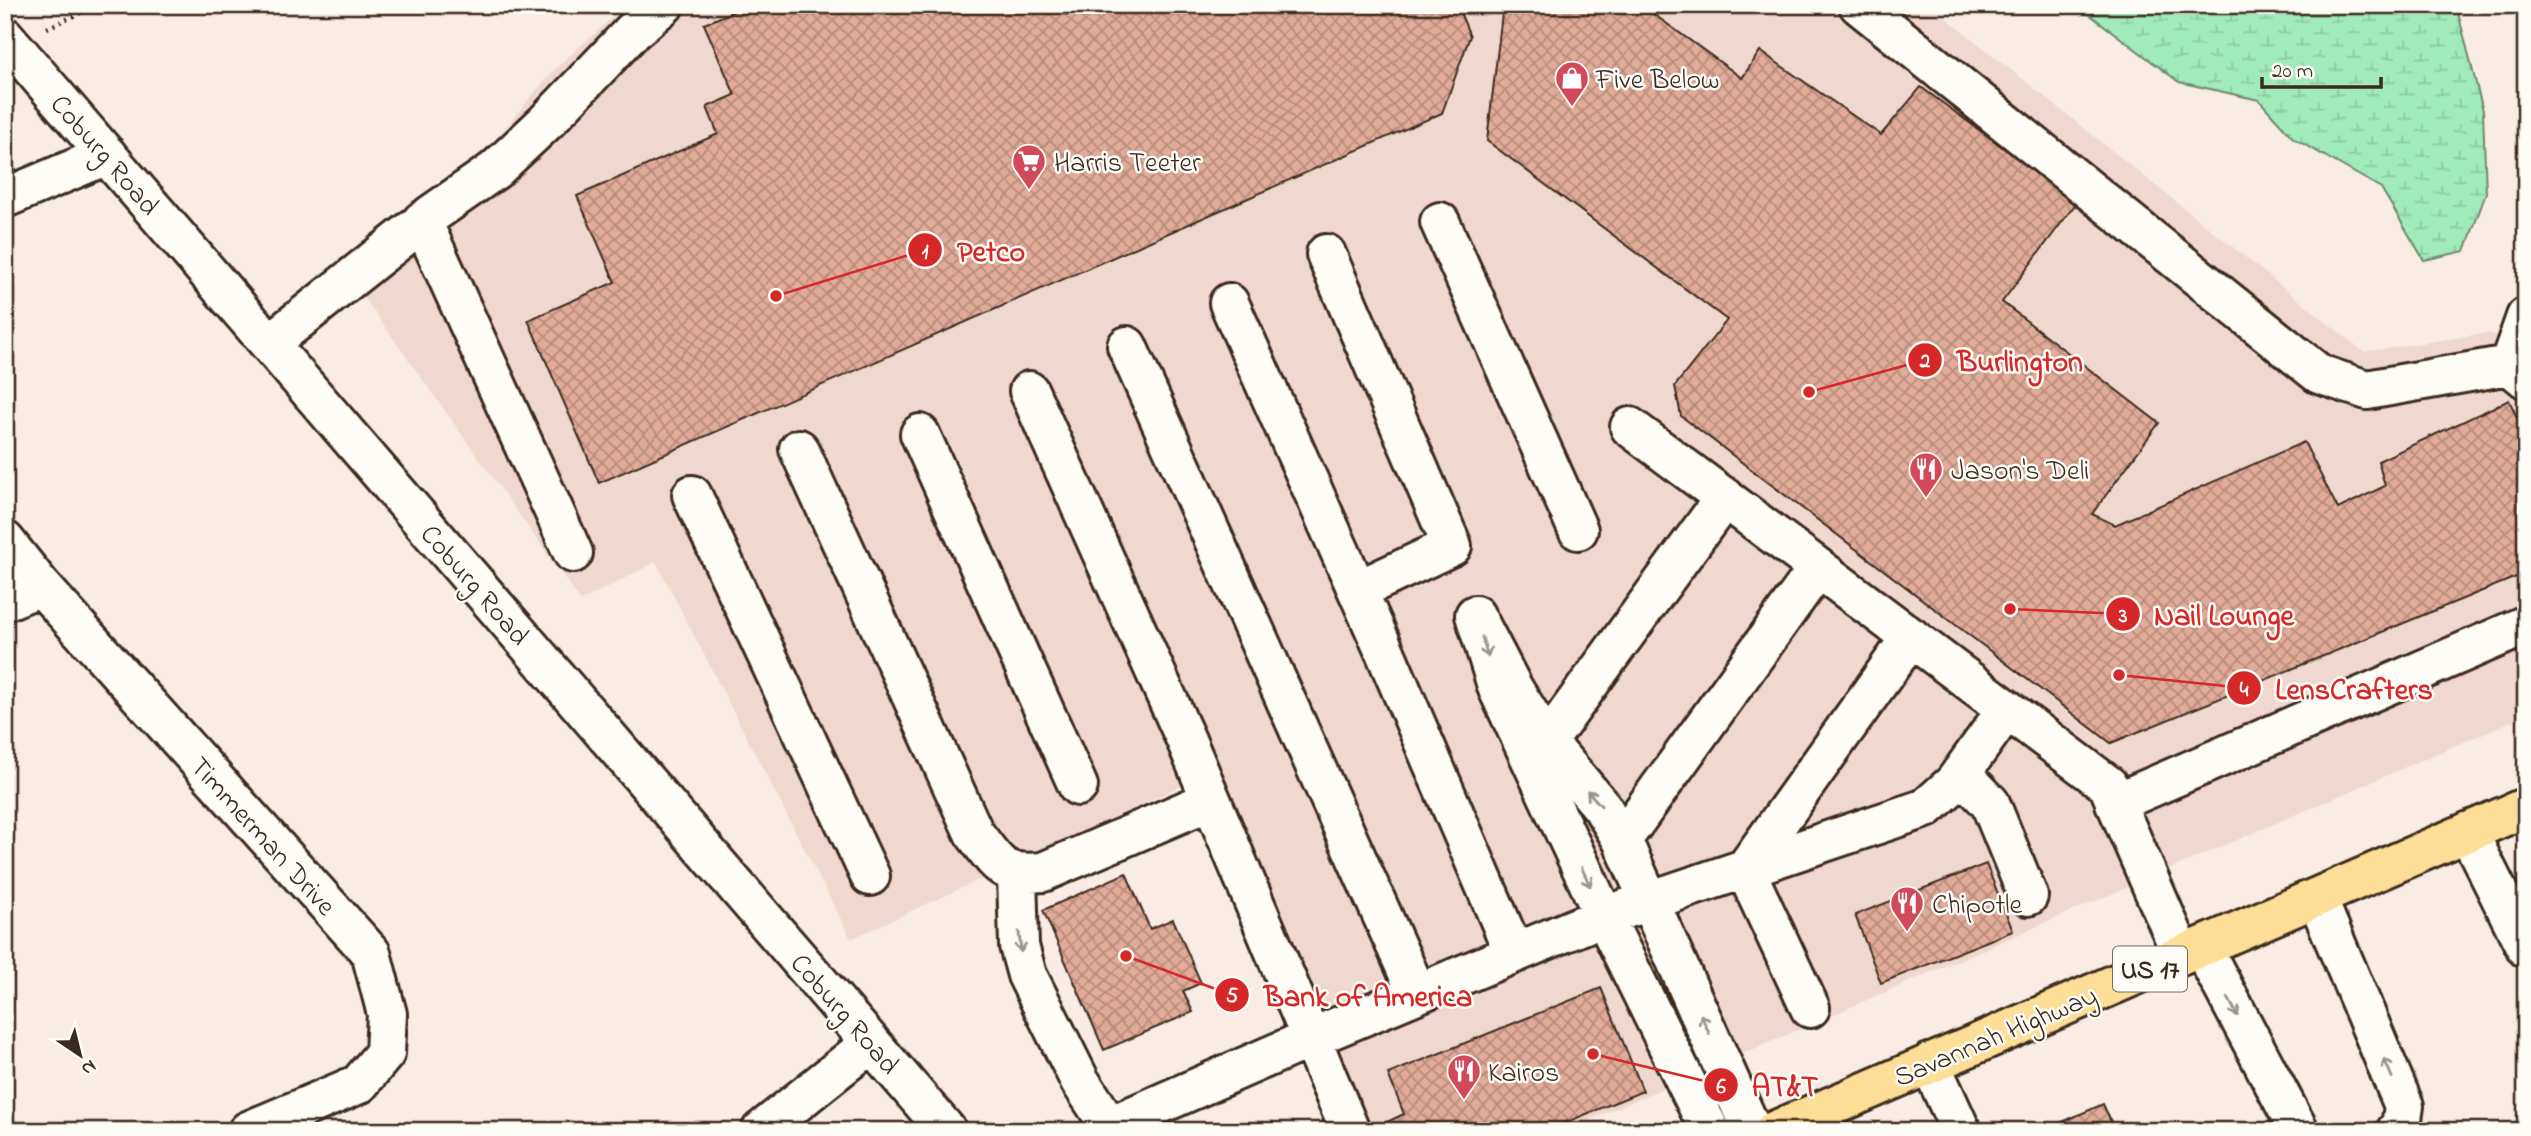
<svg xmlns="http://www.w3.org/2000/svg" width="2531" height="1136" viewBox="0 0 2531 1136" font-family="'Indie Flower',sans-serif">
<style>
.built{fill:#f1d8ce}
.wetland{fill:url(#wetland-marsh);stroke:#6e8a6c;stroke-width:2}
.building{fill:url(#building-cross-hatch);stroke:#3b2a1e;stroke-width:2}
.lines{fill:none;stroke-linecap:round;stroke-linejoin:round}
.minor-casing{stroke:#3b2a1e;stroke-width:44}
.highway-casing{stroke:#3b2a1e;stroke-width:44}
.path{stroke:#3b2a1e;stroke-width:4.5;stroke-dasharray:2 5;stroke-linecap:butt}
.minor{stroke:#fdfcf7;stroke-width:38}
.highway{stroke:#fcde96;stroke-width:38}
.oneway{stroke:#9c938a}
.labels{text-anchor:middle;stroke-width:5;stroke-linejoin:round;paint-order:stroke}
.shield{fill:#fdfcf7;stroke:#75695f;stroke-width:2}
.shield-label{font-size:26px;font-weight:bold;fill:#3b2a1e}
.poi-label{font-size:28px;fill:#3b2a1e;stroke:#fdfcf7;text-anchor:start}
.street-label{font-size:28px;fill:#3b2a1e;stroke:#fdfcf7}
.leader{fill:none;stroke:#d62828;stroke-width:2.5}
.callout-dot{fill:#d62828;stroke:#fdfcf7;stroke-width:2.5}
.mark-label{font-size:21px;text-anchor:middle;font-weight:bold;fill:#fff}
.callout-label{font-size:30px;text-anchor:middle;font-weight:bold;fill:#d62828;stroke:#fdfcf7;stroke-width:5;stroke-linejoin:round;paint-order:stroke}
</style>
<defs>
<pattern id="wetland-marsh" width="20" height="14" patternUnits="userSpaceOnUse" patternTransform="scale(1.75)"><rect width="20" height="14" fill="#a1eab9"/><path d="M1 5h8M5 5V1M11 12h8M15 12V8" fill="none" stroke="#8cc99f"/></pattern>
<pattern id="building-cross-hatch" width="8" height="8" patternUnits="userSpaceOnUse" patternTransform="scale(1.75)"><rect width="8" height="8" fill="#e2ab99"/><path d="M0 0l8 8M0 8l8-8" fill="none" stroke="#b88b7c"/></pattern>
</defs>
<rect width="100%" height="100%" fill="#f8ece4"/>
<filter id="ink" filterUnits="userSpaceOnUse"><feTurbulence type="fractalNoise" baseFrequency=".0143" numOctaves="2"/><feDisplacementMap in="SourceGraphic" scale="14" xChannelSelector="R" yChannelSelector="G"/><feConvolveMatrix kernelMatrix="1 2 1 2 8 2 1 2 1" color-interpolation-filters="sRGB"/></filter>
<g filter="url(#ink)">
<path class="built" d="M626 5H1930L2364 352 2487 333 2526 340V715L1564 1131H1359L1218 769 851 939 656 562 581 601 340 264 485 152 553 71Z"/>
<path class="wetland" d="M2077 5H2456L2483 111 2486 193 2465 251 2424 260 2381 188 2293 138 2259 100 2179 82Z"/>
<path class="building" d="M748 5H1457L1470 36 1442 113 599 483 528 320 615 282 577 196 718 134 707 107 735 95 704 24Z
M1503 5H1641L1742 78 1760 51 1881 135 1921 87 2077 202 2002 302 2159 423 2092 514 2115 525 2304 442 2338 509 2385 486 2378 461 2509 400 2526 436V573L2111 743 1681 416 1675 386 1727 320 1487 141Z
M1986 864 2013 931 1881 983 1855 915Z
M1126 873 1150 929 1173 919 1201 983 1183 991 1193 1012 1104 1050 1043 910Z
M1601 988 1643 1091 1545 1131H1368L1404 1114 1388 1074Z
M2103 1104 2115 1131H2042Z"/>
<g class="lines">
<g class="minor-casing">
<path id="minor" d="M1859 5 2319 374 2367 390 2509 365 2526 379
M5 37 947 1131
M5 198 107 155
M422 221 573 553
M1440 222 1578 530
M1326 254 1452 546 1358 590
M1229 303 1385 652 1514 953
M270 343 432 214 495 170 546 122 633 31 664 5
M1127 346 1417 993
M2509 365 2526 317
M1029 391 1186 740 1311 1038 1604 916 1926 808 1954 783 2007 709
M1630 427 2108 785 2182 955
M920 434 1078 786
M799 449 974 833C999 865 1000 876 1043 872L1211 800
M692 495 870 876
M5 541 41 586 371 953 387 1014 385 1053 359 1084 248 1131
M5 601 41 586
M1547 742 1725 497
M1961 773 1990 803 2028 896
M2115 803 2526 625
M2468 832 2526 948
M1622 840 1818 568
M1017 874 1019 946 1027 975 1080 1081 1113 1131
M2317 898 2404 1106 2401 1126 2396 1131
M2202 947 2299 1131
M1810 1008 1745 869 1911 637
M1930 1063 1961 1131
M761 1131 871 1043
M1116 1131 1119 1122 1311 1038 1350 1131
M1710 1131 1604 916 1498 689 1475 615 1514 690 1547 742 1602 807 1622 840 1752 1131"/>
</g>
<g class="highway-casing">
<path id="highway" d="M1774 1131 2526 807"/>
</g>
<path class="path" d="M47 28 98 5"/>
<use href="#minor" class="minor"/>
<use href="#highway" class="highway"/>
</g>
<defs><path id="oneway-shaft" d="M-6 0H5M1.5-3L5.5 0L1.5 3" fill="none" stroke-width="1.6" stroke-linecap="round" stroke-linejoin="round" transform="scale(1.75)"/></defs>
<g class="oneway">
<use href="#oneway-shaft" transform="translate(1485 647) rotate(73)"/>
<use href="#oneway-shaft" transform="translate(1594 798) rotate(-132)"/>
<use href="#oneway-shaft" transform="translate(1586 877) rotate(65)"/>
<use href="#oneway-shaft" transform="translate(1020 942) rotate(84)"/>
<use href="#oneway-shaft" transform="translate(2233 1007) rotate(62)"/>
<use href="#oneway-shaft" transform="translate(1705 1024) rotate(-114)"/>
<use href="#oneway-shaft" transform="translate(2388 1068) rotate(-113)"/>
</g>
</g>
<defs>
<g id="shop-pin" transform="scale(1.75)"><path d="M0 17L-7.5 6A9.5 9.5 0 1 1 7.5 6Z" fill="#d1495b" stroke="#fdfcf7"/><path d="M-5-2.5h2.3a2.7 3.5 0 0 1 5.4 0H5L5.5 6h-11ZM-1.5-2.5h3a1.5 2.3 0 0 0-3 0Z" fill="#fff"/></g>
<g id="supermarket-pin" transform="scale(1.75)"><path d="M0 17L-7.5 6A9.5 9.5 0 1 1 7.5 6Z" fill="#d1495b" stroke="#fdfcf7"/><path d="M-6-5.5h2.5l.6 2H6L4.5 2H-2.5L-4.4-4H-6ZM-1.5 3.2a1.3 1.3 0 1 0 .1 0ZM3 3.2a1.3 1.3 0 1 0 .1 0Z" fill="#fff"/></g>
<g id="restaurant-pin" transform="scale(1.75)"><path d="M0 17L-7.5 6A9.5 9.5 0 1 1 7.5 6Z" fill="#d1495b" stroke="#fdfcf7"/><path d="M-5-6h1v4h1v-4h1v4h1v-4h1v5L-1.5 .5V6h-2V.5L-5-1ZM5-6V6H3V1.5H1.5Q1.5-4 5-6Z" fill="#fff"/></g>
</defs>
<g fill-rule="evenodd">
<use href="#shop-pin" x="1572" y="78"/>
<use href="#supermarket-pin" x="1029" y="161"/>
<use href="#restaurant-pin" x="1926" y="469"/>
<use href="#restaurant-pin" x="1907" y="903"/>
<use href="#restaurant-pin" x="1464" y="1071"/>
</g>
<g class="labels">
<rect class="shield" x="2113" y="946.5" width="74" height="45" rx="5"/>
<g class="shield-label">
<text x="2150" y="978">US 17</text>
</g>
<g class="poi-label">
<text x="1596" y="88">Five Below</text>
<text x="1054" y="171">Harris Teeter</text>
<text x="1951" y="479">Jason's Deli</text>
<text x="1932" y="913">Chipotle</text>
<text x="1488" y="1081">Kairos</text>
</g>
<g class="street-label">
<text transform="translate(106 154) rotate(49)" y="10">Coburg Road</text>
<text transform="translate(476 584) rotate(49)" y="10">Coburg Road</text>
<text transform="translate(264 835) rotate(48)" y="10">Timmerman Drive</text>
<text transform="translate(846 1013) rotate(49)" y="10">Coburg Road</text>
<text transform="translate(1995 1035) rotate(-23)" y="10">Savannah Highway</text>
</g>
</g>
<path class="leader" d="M776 296L925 250M1809 392L1925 360M2010 609L2123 614M2119 675L2244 688M1126 956L1232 995M1593 1054L1721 1085"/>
<g class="callout-dot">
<circle cx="776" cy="296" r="7"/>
<circle cx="1809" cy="392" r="7"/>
<circle cx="2010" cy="609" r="7"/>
<circle cx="2119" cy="675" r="7"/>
<circle cx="1126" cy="956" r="7"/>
<circle cx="1593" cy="1054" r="7"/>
<circle cx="925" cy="250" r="18"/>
<circle cx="1925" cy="360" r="18"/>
<circle cx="2123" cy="614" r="18"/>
<circle cx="2244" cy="688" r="18"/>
<circle cx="1232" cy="995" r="18"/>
<circle cx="1721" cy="1085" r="18"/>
</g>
<g class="mark-label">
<text x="925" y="258">1</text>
<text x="1925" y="367">2</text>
<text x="2123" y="622">3</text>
<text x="2244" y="696">4</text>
<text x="1232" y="1002">5</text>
<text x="1721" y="1093">6</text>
</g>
<g class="callout-label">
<text x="991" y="261">Petco</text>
<text x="2020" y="371">Burlington</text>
<text x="2224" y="625">Nail Lounge</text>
<text x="2354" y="699">LensCrafters</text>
<text x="1368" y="1006">Bank of America</text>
<text x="1785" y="1096">AT&amp;T</text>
</g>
<rect width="2531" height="1136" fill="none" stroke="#fdfcf7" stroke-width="28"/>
<rect x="14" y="14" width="2503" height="1108" fill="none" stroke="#3b2a1e" stroke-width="2.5" filter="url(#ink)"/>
<g transform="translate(80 1055) rotate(145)" stroke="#fdfcf7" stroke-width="5" paint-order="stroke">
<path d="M0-5L12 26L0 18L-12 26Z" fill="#3b2a1e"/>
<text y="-10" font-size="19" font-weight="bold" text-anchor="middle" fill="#3b2a1e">N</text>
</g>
<path d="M2262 77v10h119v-10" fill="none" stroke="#3b2a1e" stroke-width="3.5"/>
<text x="2272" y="77" font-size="21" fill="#3b2a1e" stroke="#fdfcf7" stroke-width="5" paint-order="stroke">20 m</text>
</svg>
